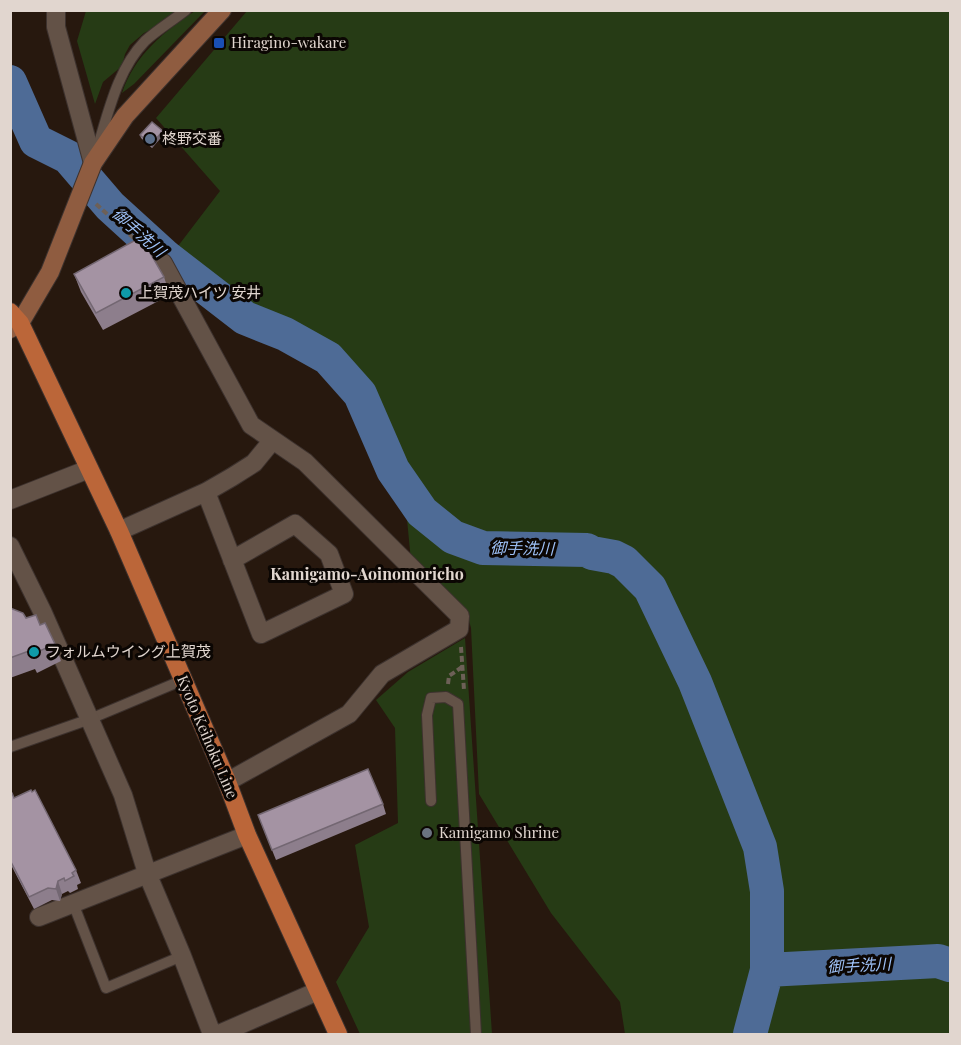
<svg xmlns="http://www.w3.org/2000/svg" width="961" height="1045" viewBox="0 0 961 1045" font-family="'Playfair Display','Noto Sans JP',serif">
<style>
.green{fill:#263b15}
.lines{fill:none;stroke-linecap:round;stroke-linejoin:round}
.river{stroke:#4e6b96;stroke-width:34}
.lane-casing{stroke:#3d322e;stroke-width:12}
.street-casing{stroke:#3d322e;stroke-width:20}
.secondary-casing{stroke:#3d322e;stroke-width:20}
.primary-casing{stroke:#3d322e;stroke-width:20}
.path{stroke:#6d6057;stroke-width:4;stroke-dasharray:6 3;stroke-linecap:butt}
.lane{stroke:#635247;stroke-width:10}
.street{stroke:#635247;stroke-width:18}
.secondary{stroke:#8f5c40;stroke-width:18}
.primary{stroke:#bb6639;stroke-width:18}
.wall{fill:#8d7e8c}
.shaded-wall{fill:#736772}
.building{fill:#a493a3;stroke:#736772;stroke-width:1.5}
.transit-dot{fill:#1a4fb4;stroke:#0b0603;stroke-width:2}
.service-dot{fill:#5c6f8a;stroke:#0b0603;stroke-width:2}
.culture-dot{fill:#0f9aa8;stroke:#0b0603;stroke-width:2}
.worship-dot{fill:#6b7280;stroke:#0b0603;stroke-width:2}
.labels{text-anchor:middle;stroke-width:6;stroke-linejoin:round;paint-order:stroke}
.poi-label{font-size:15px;fill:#e1d6cf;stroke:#0b0603;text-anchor:start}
.street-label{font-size:15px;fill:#e1d6cf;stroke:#0b0603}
.water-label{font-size:16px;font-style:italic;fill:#9dc0f6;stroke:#0b0603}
.neighbourhood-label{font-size:16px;font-weight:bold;fill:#e1d6cf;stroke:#0b0603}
</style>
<rect width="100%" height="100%" fill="#27180e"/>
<path class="green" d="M86 11H177L156 27 144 33 130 45 125 54 122 66 103 82 95 104 77 41Z
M195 11H205L134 84 122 93C134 56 164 31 195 11Z
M247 11H950V1034H625L620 1002 551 913 479 794 471 628 467 613 411 561 402 467 354 376 312 341 243 309 175 250 220 191 156 118Z
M465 638 492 1034H360L336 982 369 927 355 845 398 823 395 728 376 700 408 672Z"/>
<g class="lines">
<path class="river" d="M10 82 36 141 68 157 110 206 166 257 245 318 285 334 328 358 360 394 393 470 422 512 453 537 483 548 587 550 592 553 614 557 624 562 650 588 695 682 760 847 767 891V970L750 1034
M767 970 938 961 950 965"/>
<g class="lane-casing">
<path id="lane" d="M98 146C109 110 118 69 145 41 157 30 172 21 186 10
M10 747 90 719 183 680
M431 801 427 715 431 698 446 697 458 704 476 1034
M73 903 106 988 182 956"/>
</g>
<g class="street-casing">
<path id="street" d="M56 10V27L93 163
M163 263 251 425 305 462 460 616 459 629 382 674 349 714 234 778 226 779
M206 492 261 634 344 594 329 554 295 524 232 560
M10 500 89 469
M119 531 206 492 232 477 254 463 272 441
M10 546 43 613 123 795 147 873 182 956 212 1034
M39 917 247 835
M219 1034 318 991"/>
</g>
<g class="secondary-casing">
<path id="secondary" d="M10 329 20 323 50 272 93 163 125 116 222 10"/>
</g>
<g class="primary-casing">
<path id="primary" d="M10 312 20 323 119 531 226 779 247 835 338 1034"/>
</g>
<path class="path" d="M96 204 139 243
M461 647 464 690
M448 684 449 676 462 667"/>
<use href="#lane" class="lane"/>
<use href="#street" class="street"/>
<use href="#secondary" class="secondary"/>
<use href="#primary" class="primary"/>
</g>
<path class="wall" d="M163 131 164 134 152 148 141 138 140 135Z
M74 274 164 277 170 295 103 330 81 292Z
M10 608 40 625 55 644 61 661 37 673 35 669 10 678Z
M10 793 76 870 81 883 77 885 78 889 70 893 68 891 62 894 60 901 52 900 34 909 10 863Z
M383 804 386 814 276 860 258 815Z"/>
<path class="shaded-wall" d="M163 131 164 134 152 148 151 144Z
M58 881 62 894 60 901 56 889Z"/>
<path class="building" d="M152 122 163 131 151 144 140 135Z
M141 237 164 277 96 313 74 274Z
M10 608 23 613 26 618 36 615 40 625 45 623 55 644 31 655 29 651 10 658Z
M368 769 383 804 272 850 258 815Z
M31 790 32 792 35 790 76 870 72 873 74 876 65 881 64 878 58 881 56 889 48 888 29 897 10 860V793H12L14 798Z"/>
<rect class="transit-dot" x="213" y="37" width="12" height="12" rx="3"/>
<circle class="service-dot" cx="150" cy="139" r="6"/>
<g class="culture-dot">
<circle cx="126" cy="293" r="6"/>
<circle cx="34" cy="652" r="6"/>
</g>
<circle class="worship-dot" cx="427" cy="833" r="6"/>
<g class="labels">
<g class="poi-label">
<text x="231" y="48">Hiragino-wakare</text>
<text x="162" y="144">柊野交番</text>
<text x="138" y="298">上賀茂ハイツ 安井</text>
<text x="46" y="657">フォルムウイング上賀茂</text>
<text x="439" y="838">Kamigamo Shrine</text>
</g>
<g class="street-label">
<text transform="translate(207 737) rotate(67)" y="5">Kyoto Keihoku Line</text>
</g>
<g class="water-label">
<text transform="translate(139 232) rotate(42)" y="6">御手洗川</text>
<text transform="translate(522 548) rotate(1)" y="6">御手洗川</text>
<text transform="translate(859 965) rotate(-3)" y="6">御手洗川</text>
</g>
<g class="neighbourhood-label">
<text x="367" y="580">Kamigamo-Aoinomoricho</text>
</g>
</g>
<rect width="961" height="1045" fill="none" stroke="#e1d6cf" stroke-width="24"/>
</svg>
